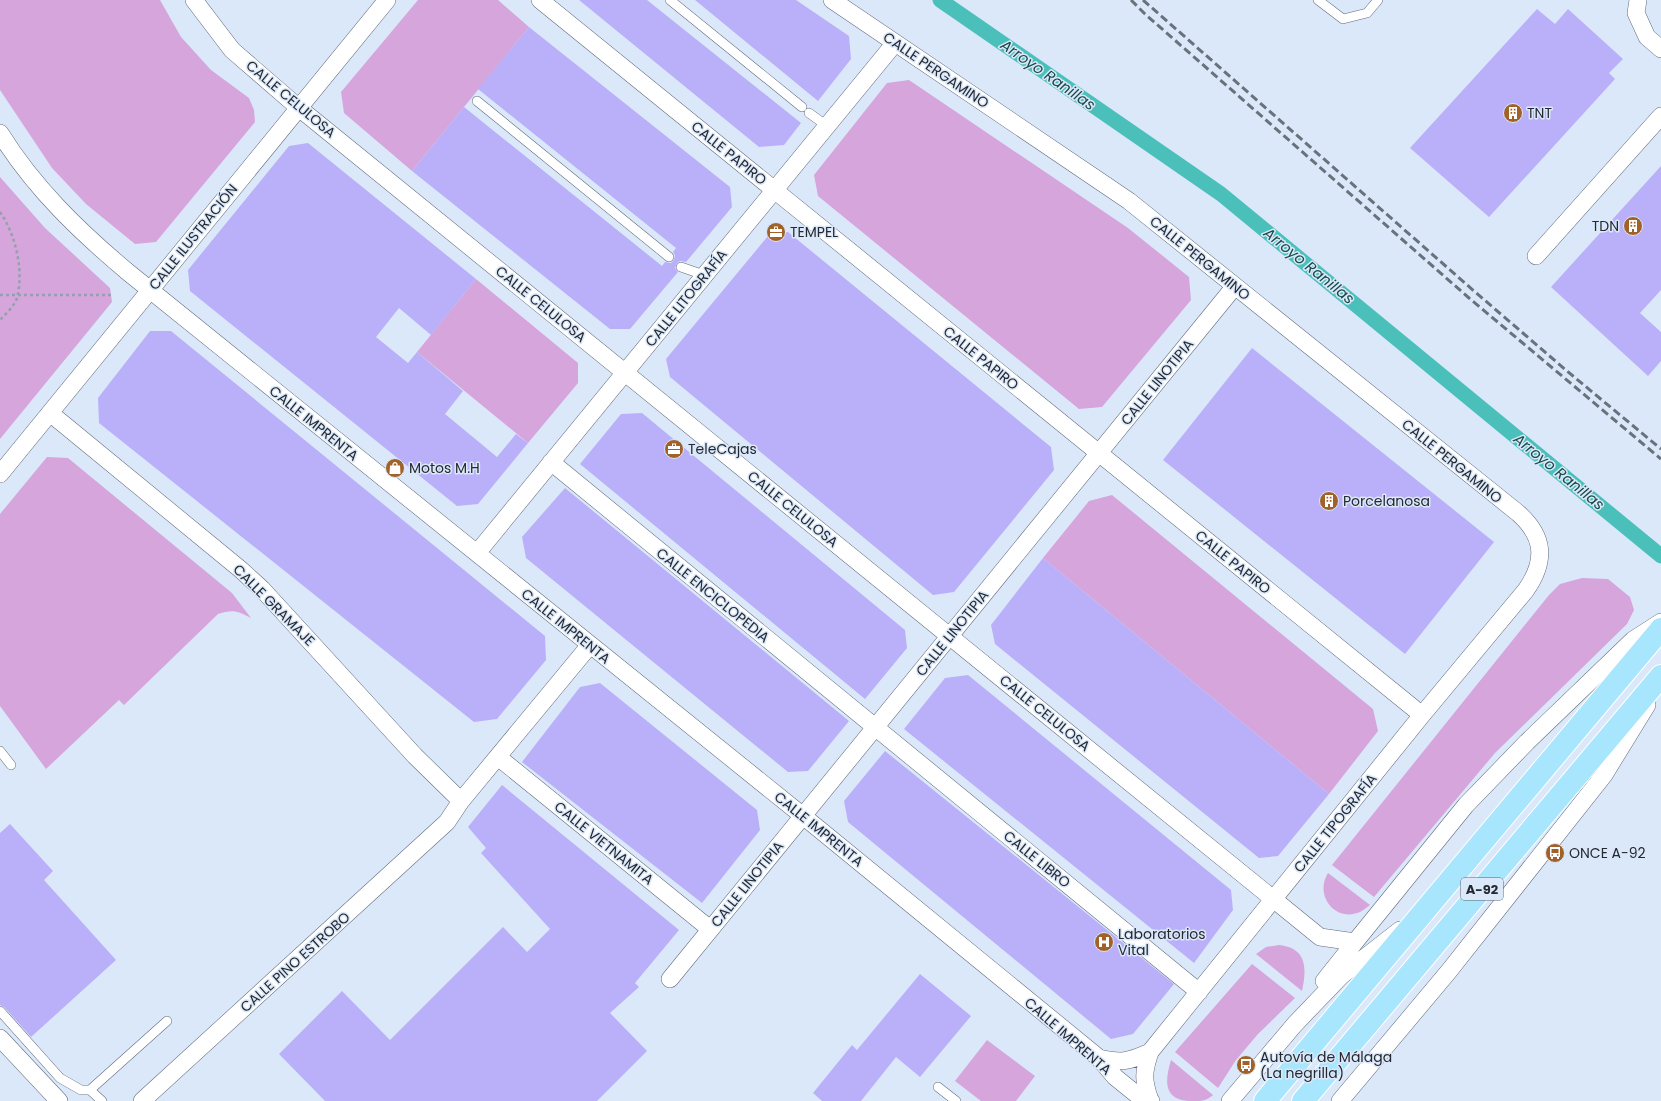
<svg xmlns="http://www.w3.org/2000/svg" width="1661" height="1101" viewBox="0 0 1661 1101" font-family="Poppins,sans-serif">
<style>
.green{fill:#d5a5dc}
.lines{fill:none;stroke-linecap:round;stroke-linejoin:round}
.canal{stroke:#4bc0bb;stroke-width:15}
.building{fill:#bab0fa}
.service-casing{stroke:#606b7a;stroke-width:10}
.minor-casing{stroke:#606b7a;stroke-width:18}
.trunk-casing{stroke:#fff;stroke-width:24}
.path{stroke:#959fad;stroke-width:2.5;stroke-dasharray:3 3;stroke-linecap:butt}
.service{stroke:#fff;stroke-width:9}
.minor{stroke:#fff;stroke-width:17}
.trunk{stroke:#a7e6fc;stroke-width:22}
.rail{stroke:#69717b;stroke-width:3;stroke-dasharray:8 4;stroke-linecap:butt}
.labels{text-anchor:middle;stroke-width:3;stroke-linejoin:round;paint-order:stroke}
.shield{fill:#dbe8fa;stroke:#5b626c;stroke-width:1}
.shield-label{font-size:13px;font-weight:bold;fill:#24292f}
.street-label{font-size:14px;fill:#24292f;stroke:#dbe8fa}
.poi-label{font-size:14px;fill:#24292f;stroke:#dbe8fa;text-anchor:start}
.water-label{font-size:15px;font-style:italic;fill:#184b49;stroke:#dbe8fa}
</style>
<rect width="100%" height="100%" fill="#dbe8fa"/>
<path class="green" d="M0 0H160L181 37 211 70 249 98 254 110 255 122 156 242 135 244 86 204 52 168 0 90Z
M418 0H498L529 27 412 171 344 113 341 92Z
M909 80 1128 228 1189 277 1191 300 1102 407 1079 409 818 196 814 175 887 83Z
M0 177 45 228 110 288 112 302 0 439Z
M476 279 578 363V383L528 443 417 352Z
M47 457 68 458 232 593 251 618C238 611 233 609 218 614L124 705 119 700 46 769 0 706V514Z
M1112 495 1373 709 1378 731 1329 794 1043 558 1089 501Z
M1582 578 1608 579 1630 597 1634 610 1627 624 1495 753 1374 897 1332 865 1549 595 1560 584Z
M1328 873 1370 905C1367 907 1364 910 1360 912 1335 923 1314 895 1328 873Z
M1279 945C1307 948 1307 968 1302 991L1256 954 1266 947Z
M1252 964 1295 998 1258 1034 1236 1060 1218 1088 1175 1052Z
M987 1040 1035 1076 1016 1101H981L955 1081Z
M1171 1060 1213 1095C1206 1101 1202 1101 1193 1101 1164 1101 1164 1083 1171 1060Z"/>
<g class="lines">
<path class="canal" d="M940 0 1221 194 1661 556"/>
</g>
<path class="building" d="M579 0H647L801 123 784 145 759 147Z
M695 0H796L849 36 851 59 818 101Z
M1537 9 1555 24 1568 9 1623 59 1609 73 1615 79 1489 217 1410 148Z
M529 27 730 187 732 207 686 262 680 261 677 263 675 268 678 272 630 329H610L412 171 464 107 662 266 665 262 671 263 674 260 675 255 673 252 676 248 478 89Z
M308 143 476 279 431 335 399 308 376 337 408 363 417 352 463 391 445 414 497 457 516 434 528 443 478 504 457 506 190 291 188 270 289 146Z
M1661 166V290L1640 313 1661 332V361L1648 376 1551 287Z
M788 232 1051 447 1054 470 954 592 933 595 670 377 666 359 768 236Z
M150 331H171L545 636 546 660 497 719 474 722 99 423 98 398Z
M1252 348 1494 542 1405 654 1163 460Z
M642 413 905 630 907 648 865 699 580 464 621 414Z
M565 488 849 721 808 771 788 772 526 558 522 537Z
M1043 558 1329 794 1278 856 1259 858 995 644 991 625Z
M968 675 1231 890 1233 910 1194 963 904 729 945 678Z
M600 683 757 810 760 830 702 903 522 762 580 687Z
M885 751 1174 984 1133 1034 1111 1039 848 822 844 801Z
M502 785 679 930 635 983 639 987 610 1013 647 1051 597 1101H325L279 1054 342 991 390 1040 503 927 527 952 550 929 481 853 486 848 468 827Z
M10 824 53 871 44 880 116 960 31 1037 4 1007 0 1005V833Z
M920 974 971 1016 920 1077 896 1057 861 1101H822L813 1093 852 1045 857 1050Z"/>
<g class="lines">
<g class="service-casing">
<path id="service" d="M670 0 802 107
M1318 0 1343 19 1367 13 1378 0
M477 101 669 257
M809 113 827 126
M681 267 704 275
M0 751 11 765
M0 1011 60 1078 81 1090H90L167 1021
M938 1087 956 1101
M90 1090 102 1101"/>
</g>
<g class="minor-casing">
<path id="minor" d="M194 0 232 50 299 108 1320 937 1355 942 1466 805 1527 742 1633 640 1661 622
M540 0 1422 715
M832 0 1129 201 1518 513C1545 537 1546 561 1526 590L1422 715 1150 1052C1128 1062 1121 1063 1099 1058
M1638 0 1636 13 1647 37 1661 49
M0 133C34 188 80 232 129 273L803 816 1099 1058 1115 1077 1136 1094 1151 1101
M1536 256 1661 116
M50 413 240 569 262 589 415 756 461 801
M551 462 1199 992
M0 474 387 0
M477 553 895 43
M498 757 710 929
M670 979 1235 286
M1324 981 1355 942
M0 1038 59 1101
M1150 1052C1143 1073 1143 1080 1150 1100
M142 1101 447 822 461 801 590 645
M1230 1101 1295 1024 1341 976 1400 930
M1340 1101 1449 971 1604 775 1647 705"/>
</g>
<g class="trunk-casing">
<path id="trunk" d="M1265 1101 1661 629
M1303 1101 1661 676"/>
</g>
<path class="path" d="M0 212C16 235 24 271 17 298 14 306 6 314 0 320
M0 295H111"/>
<use href="#service" class="service"/>
<use href="#minor" class="minor"/>
<use href="#trunk" class="trunk"/>
<path class="rail" d="M1131 0 1145 14 1469 298 1661 459
M1143 0 1474 291 1567 371 1661 449"/>
</g>
<defs>
<g id="building-disc" transform="scale(1)"><circle r="9.5" fill="#a06228" stroke="#dbe8fa"/><path d="M-4-6H4V6H1V3H-1V6H-4ZM-2.5-4.3h1.7v1.8h-1.7ZM.8-4.3h1.7v1.8H.8ZM-2.5-1h1.7V.8h-1.7ZM.8-1h1.7V.8H.8Z" fill="#fff"/></g>
<g id="office-disc" transform="scale(1)"><circle r="9.5" fill="#a06228" stroke="#dbe8fa"/><path d="M-6-3h4V-5.5h4V-3h4V5H-6ZM-1-4.5V-3h2v-1.5ZM-6 0V1H6V0Z" fill="#fff"/></g>
<g id="shop-disc" transform="scale(1)"><circle r="9.5" fill="#a06228" stroke="#dbe8fa"/><path d="M-5-2.5h2.3a2.7 3.5 0 0 1 5.4 0H5L5.5 6h-11ZM-1.5-2.5h3a1.5 2.3 0 0 0-3 0Z" fill="#fff"/></g>
<g id="bus-disc" transform="scale(1)"><circle r="9.5" fill="#a06228" stroke="#dbe8fa"/><path d="M-5-6H5V4H4V6H2V4H-2V6H-4V4H-5ZM-3.5-4V0h7V-4ZM-3.5 1.2v1.5H-2V1.2ZM2 1.2v1.5H3.5V1.2Z" fill="#fff"/></g>
<g id="hospital-disc" transform="scale(1)"><circle r="9.5" fill="#a06228" stroke="#dbe8fa"/><path d="M-5-5h3v3.5h4V-5h3V5h-3V1.5h-4V5h-3Z" fill="#fff"/></g>
</defs>
<g fill-rule="evenodd">
<use href="#building-disc" x="1513" y="113"/>
<use href="#building-disc" x="1633" y="226"/>
<use href="#office-disc" x="776" y="232"/>
<use href="#office-disc" x="674" y="449"/>
<use href="#shop-disc" x="395" y="468"/>
<use href="#building-disc" x="1329" y="501"/>
<use href="#bus-disc" x="1555" y="853"/>
<use href="#hospital-disc" x="1104" y="942"/>
<use href="#bus-disc" x="1246" y="1065"/>
</g>
<g class="labels">
<rect class="shield" x="1461" y="878" width="42" height="22" rx="3"/>
<g class="shield-label">
<text x="1482" y="894">A-92</text>
</g>
<g class="street-label">
<text transform="translate(936 70) rotate(34)" y="5">CALLE PERGAMINO</text>
<text transform="translate(291 99) rotate(40)" y="5">CALLE CELULOSA</text>
<text transform="translate(729 153) rotate(39)" y="5">CALLE PAPIRO</text>
<text transform="translate(193 237) rotate(-51)" y="5">CALLE ILUSTRACIÓN</text>
<text transform="translate(1200 258) rotate(39)" y="5">CALLE PERGAMINO</text>
<text transform="translate(686 298) rotate(-51)" y="5">CALLE LITOGRAFÍA</text>
<text transform="translate(541 304) rotate(39)" y="5">CALLE CELULOSA</text>
<text transform="translate(981 358) rotate(39)" y="5">CALLE PAPIRO</text>
<text transform="translate(1157 382) rotate(-51)" y="5">CALLE LINOTIPIA</text>
<text transform="translate(314 423) rotate(39)" y="5">CALLE IMPRENTA</text>
<text transform="translate(1452 461) rotate(39)" y="5">CALLE PERGAMINO</text>
<text transform="translate(793 509) rotate(39)" y="5">CALLE CELULOSA</text>
<text transform="translate(1233 562) rotate(39)" y="5">CALLE PAPIRO</text>
<text transform="translate(713 595) rotate(39)" y="5">CALLE ENCICLOPEDIA</text>
<text transform="translate(274 605) rotate(45)" y="5">CALLE GRAMAJE</text>
<text transform="translate(566 626) rotate(39)" y="5">CALLE IMPRENTA</text>
<text transform="translate(952 633) rotate(-51)" y="5">CALLE LINOTIPIA</text>
<text transform="translate(1045 713) rotate(39)" y="5">CALLE CELULOSA</text>
<text transform="translate(1335 823) rotate(-51)" y="5">CALLE TIPOGRAFÍA</text>
<text transform="translate(819 829) rotate(39)" y="5">CALLE IMPRENTA</text>
<text transform="translate(604 843) rotate(39)" y="5">CALLE VIETNAMITA</text>
<text transform="translate(1037 859) rotate(39)" y="5">CALLE LIBRO</text>
<text transform="translate(747 884) rotate(-51)" y="5">CALLE LINOTIPIA</text>
<text transform="translate(295 962) rotate(-42)" y="5">CALLE PINO ESTROBO</text>
<text transform="translate(1068 1036) rotate(41)" y="5">CALLE IMPRENTA</text>
</g>
<g class="poi-label">
<text x="1527" y="118">TNT</text>
<text x="1619" y="231" text-anchor="end">TDN</text>
<text x="790" y="237">TEMPEL</text>
<text x="688" y="454">TeleCajas</text>
<text x="409" y="473">Motos M.H</text>
<text x="1343" y="506">Porcelanosa</text>
<text x="1569" y="858">ONCE A-92</text>
<text x="1118" y="939">Laboratorios<tspan x="1118" dy="16">Vital</tspan></text>
<text x="1260" y="1062">Autovía de Málaga<tspan x="1260" dy="16">(La negrilla)</tspan></text>
</g>
<g class="water-label">
<text transform="translate(1048 75) rotate(35)" y="5">Arroyo Ranillas</text>
<text transform="translate(1309 266) rotate(39)" y="5">Arroyo Ranillas</text>
<text transform="translate(1559 472) rotate(39)" y="5">Arroyo Ranillas</text>
</g>
</g>
</svg>
